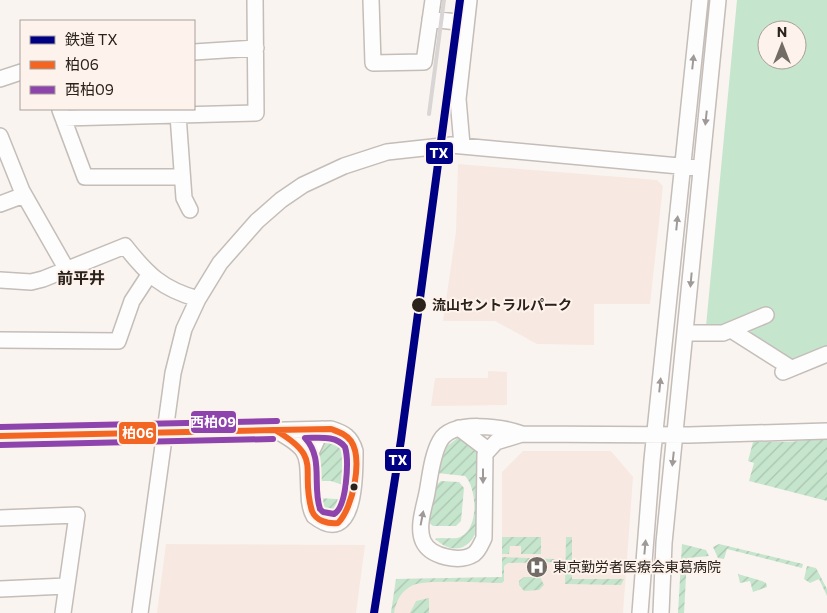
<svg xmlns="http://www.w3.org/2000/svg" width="827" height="613" viewBox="0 0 827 613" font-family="Commissioner,'Noto Sans JP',sans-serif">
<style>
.built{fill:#f7e9e1}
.green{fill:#c6e5cd;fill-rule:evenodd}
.garden{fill:url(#garden-furrows)}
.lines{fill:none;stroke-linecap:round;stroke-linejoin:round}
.minor-casing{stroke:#c4bdb8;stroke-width:18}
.minor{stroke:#fefdfd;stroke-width:15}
.rail{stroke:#d8d5d4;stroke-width:4}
.bus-1-casing{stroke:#fdf3ec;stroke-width:10}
.bus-2-casing{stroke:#fdf3ec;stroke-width:10}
.bus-1{stroke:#f26522;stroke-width:6}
.bus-2{stroke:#8e44ad;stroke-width:6}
.rail-1-casing{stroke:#fdf3ec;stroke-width:11}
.rail-1{stroke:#000084;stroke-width:8}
.oneway{fill:#9f9a98}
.stop-dot{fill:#2b221c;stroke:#fdf3ec;stroke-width:2}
.labels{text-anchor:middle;stroke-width:4;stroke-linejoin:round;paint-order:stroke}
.stop-label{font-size:14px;font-weight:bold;fill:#2b221c;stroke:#fdf3ec;text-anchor:start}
.poi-label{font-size:14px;fill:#2b221c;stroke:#fdf3ec;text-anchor:start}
.quarter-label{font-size:16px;font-weight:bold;fill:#2b221c;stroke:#fdf3ec}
.line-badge{stroke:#fdf3ec;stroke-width:2}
.badge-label{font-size:14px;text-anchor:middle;font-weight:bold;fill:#fff}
</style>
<defs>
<pattern id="garden-furrows" width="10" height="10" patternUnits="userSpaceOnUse" patternTransform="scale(1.25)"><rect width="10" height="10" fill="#c6e5cd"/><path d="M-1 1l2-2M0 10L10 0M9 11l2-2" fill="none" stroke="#aac4af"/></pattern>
</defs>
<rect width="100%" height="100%" fill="#f9f4f0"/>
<path class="built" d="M458 164 657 180 663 186 650 304H594V345L537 344 495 321H443L456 232Z
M488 371 507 372V405L431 406 435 378H488Z
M523 451H611L633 477 623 613H391L396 579 502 577V472Z
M166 544 365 545 356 613H157Z"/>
<path class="green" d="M737 0H827V346L792 361 706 326ZM767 30H797V60H767Z"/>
<path class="garden" d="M329 435 343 445 347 462 346 486 331 481H315V455L323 436Z
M459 437 477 448C477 470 482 508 477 529 475 537 468 546 460 548 450 550 442 545 435 539 444 536 454 541 462 536 479 527 477 488 465 476L437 473 447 446Z
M827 438V501L749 481 754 463 748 461 753 442H789Z
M441 481 459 482 464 488 461 521 456 526H433L428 522 434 487Z
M316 498 337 499 345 502 342 510 334 515 323 511Z
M502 537H541V554H521V546H510L509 554H502Z
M566 537H572V579H624L621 585 565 584Z
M682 544 706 550 709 556 687 558 684 613H678Z
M719 544 803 564 802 568 727 549 724 559 718 558 713 547Z
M502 557 554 559 558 562V566L554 562 508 563 504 566V581L502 583C484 583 426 579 413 585 401 591 396 601 394 613H391L396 579 502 577Z
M807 566 816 568 827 589V596L819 579 810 583 804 579Z
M738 574 762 581 766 583 767 587 753 592 750 581 740 583Z
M524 577H540L544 585 539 590 524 591 519 585V581Z
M429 598V613H410L416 601Z"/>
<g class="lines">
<g class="minor-casing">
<path id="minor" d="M371 0 373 63 424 62 433 0
M430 19 466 23
M194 52 256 48
M0 79 21 72
M60 110 85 177H182
M178 115 184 198 190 210
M63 118 256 113 255 0
M0 136 22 191 67 270
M462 145 458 99 469 0
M0 204 24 195
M0 280 31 282 43 279 125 246C147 274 162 289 198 299
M731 330 791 368
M685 333H723L766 315
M0 340 118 341 132 301 149 275
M783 372 827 354
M459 428 488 450
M522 434C503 427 452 419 440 441 432 455 430 477 427 493 424 508 417 527 423 541 430 557 460 563 474 554 479 550 481 544 484 538L485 454 496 442 522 434 689 435 827 431
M0 436 331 429C344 433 351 437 355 451 355 473 356 549 314 516 310 509 309 502 309 493 307 454 312 450 275 430
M308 459 322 429
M0 518 77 515 63 613
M0 589 66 586
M140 613 173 373 184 329 198 299 220 263 257 221 281 200 303 185 344 166 387 152 451 145 701 168
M640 613 652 460 700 0
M661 613 664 543 718 0"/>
</g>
<use href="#minor" class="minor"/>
<path class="rail" d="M429 114 444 0"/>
<g class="bus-1-casing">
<path id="bus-1" d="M331 429C339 432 346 434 351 441 363 459 353 508 338 523 328 524 316 521 312 511 299 468 325 459 275 430Z
M0 436 275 430"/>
</g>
<g class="bus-2-casing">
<path id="bus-2" d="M0 427 277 421
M305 438C319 438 336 435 345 447 349 460 347 507 334 514L323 512 320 509C312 485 324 458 305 438Z
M0 445 273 439"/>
</g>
<use href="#bus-1" class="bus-1"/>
<use href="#bus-2" class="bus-2"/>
<g class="rail-1-casing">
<path id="rail-1" d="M374 613 401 440 460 0"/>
</g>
<use href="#rail-1" class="rail-1"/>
</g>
<defs><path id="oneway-solid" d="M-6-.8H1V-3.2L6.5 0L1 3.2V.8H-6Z" transform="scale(1.25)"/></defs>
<g class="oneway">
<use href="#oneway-solid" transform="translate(693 62) rotate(-84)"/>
<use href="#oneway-solid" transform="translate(706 118) rotate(96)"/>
<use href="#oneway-solid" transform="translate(677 223) rotate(-84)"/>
<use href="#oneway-solid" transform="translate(691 280) rotate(95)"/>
<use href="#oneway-solid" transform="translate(660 385) rotate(-84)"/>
<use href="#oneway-solid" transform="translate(673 459) rotate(96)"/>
<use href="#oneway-solid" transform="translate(483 476) rotate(90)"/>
<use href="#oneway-solid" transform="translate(422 518) rotate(-79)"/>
<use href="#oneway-solid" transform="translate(645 547) rotate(-85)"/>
</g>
<defs>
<g id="hospital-disc" transform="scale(1.125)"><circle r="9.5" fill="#736c66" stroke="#fdf3ec"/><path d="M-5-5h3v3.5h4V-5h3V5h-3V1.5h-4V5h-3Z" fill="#fff"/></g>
</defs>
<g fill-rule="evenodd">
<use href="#hospital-disc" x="537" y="567"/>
</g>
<g class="stop-dot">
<circle cx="419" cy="305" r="8"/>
<circle cx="354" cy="487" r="4.5"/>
</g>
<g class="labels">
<g class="stop-label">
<text x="432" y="310">流山セントラルパーク</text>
</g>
<g class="poi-label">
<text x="553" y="572">東京勤労者医療会東葛病院</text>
</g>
<g class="quarter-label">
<text x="81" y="284">前平井</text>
</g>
</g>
<g class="line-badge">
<rect x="425" y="141" width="29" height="24" rx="5" fill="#000084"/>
<rect x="190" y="410" width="47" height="24" rx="5" fill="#8e44ad"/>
<rect x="118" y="421" width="39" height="24" rx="5" fill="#f26522"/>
<rect x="384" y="448" width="28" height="24" rx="5" fill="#000084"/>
</g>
<g class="badge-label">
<text x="439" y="158">TX</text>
<text x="213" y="427">西柏09</text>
<text x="138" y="438">柏06</text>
<text x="398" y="465">TX</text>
</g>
<rect x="20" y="20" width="175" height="90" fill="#fdf3ec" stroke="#a99f99"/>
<rect x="30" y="36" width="25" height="8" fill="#000084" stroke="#a99f99"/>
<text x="65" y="45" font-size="15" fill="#2b221c">鉄道 TX</text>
<rect x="30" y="61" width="25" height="8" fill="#f26522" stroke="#a99f99"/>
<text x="65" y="70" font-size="15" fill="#2b221c">柏06</text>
<rect x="30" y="86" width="25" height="8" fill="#8e44ad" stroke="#a99f99"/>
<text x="65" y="95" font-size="15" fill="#2b221c">西柏09</text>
<g transform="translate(782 45)"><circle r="24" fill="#fdf3ec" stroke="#a99f99"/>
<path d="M0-4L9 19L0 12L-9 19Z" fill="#736c66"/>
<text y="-8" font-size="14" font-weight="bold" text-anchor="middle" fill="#2b221c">N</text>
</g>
</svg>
